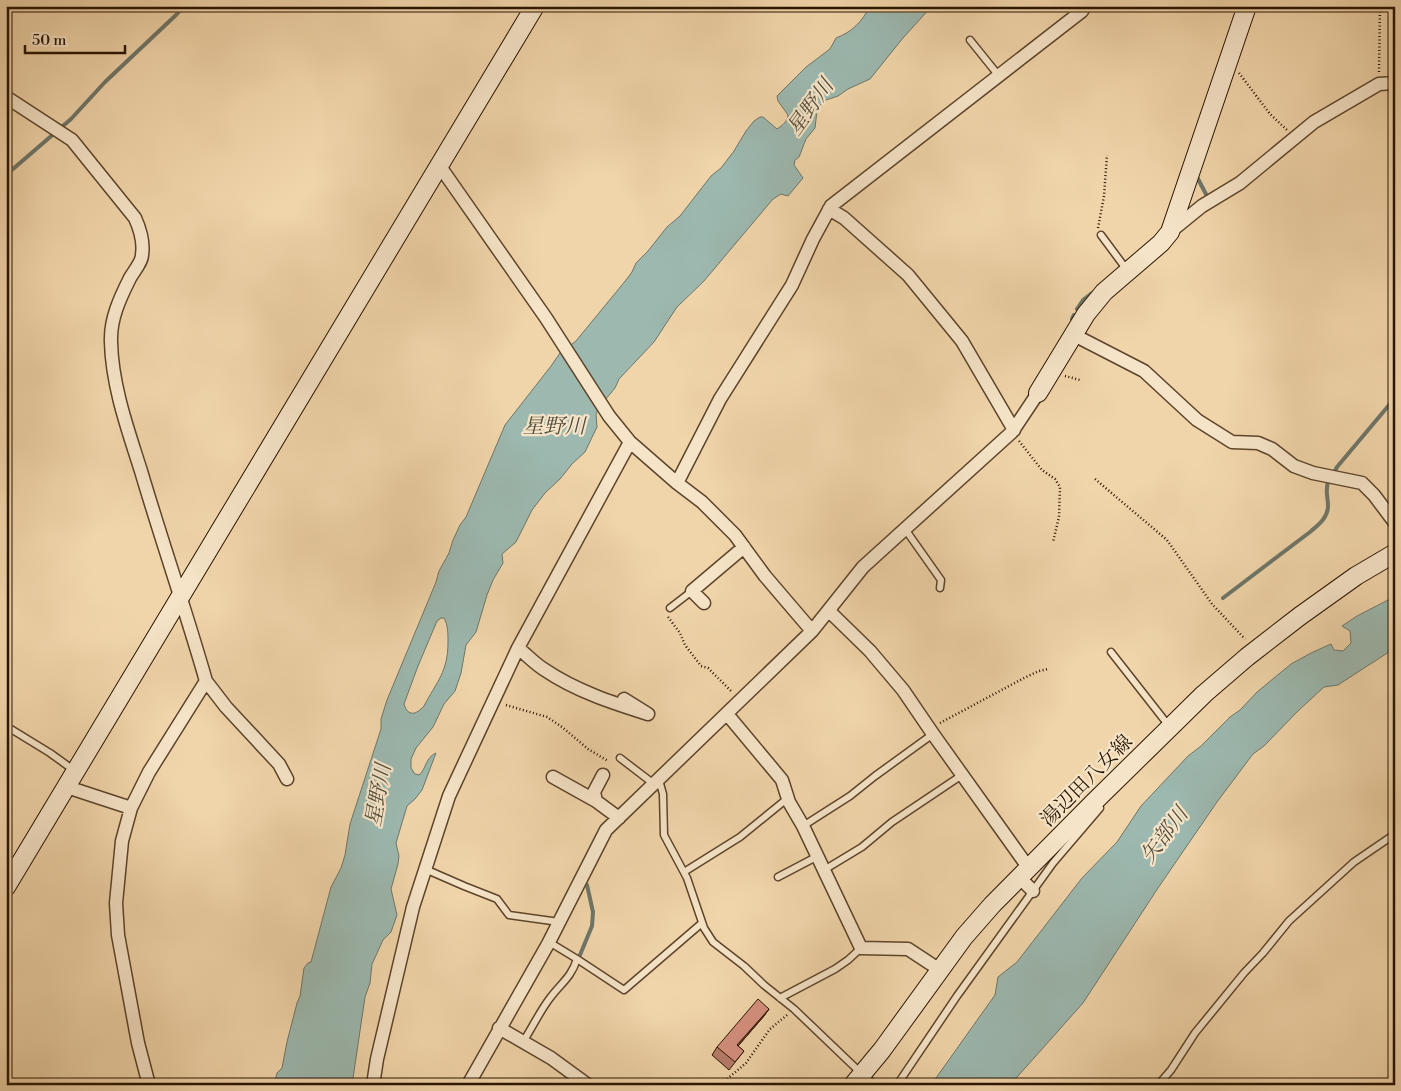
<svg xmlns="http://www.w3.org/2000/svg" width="1401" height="1091" viewBox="0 0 1401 1091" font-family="'Libre Bodoni','Noto Serif JP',serif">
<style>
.water{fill:#9cb8af;stroke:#6e7669;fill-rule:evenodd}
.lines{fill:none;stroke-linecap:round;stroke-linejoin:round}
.stream{stroke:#6e7669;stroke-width:4}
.lane-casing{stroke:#5c442a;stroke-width:9}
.street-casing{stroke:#5c442a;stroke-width:15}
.secondary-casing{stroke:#2a1400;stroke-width:20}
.path{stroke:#2a1400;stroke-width:2.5;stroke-dasharray:1 2.5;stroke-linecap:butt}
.lane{stroke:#f6e4c8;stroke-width:6}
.street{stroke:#f6e4c8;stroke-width:12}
.secondary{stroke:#f6e4c8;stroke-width:18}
.wall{fill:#b87c6d;stroke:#2a1400}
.shaded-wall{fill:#966559;stroke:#2a1400}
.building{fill:#d6907f;stroke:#2a1400}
.labels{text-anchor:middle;stroke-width:4.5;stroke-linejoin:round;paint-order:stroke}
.street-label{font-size:20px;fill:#2a1400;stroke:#f6e4c8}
.water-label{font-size:21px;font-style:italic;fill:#524d3d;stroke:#f6e4c8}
</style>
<rect width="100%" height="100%" fill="#f1d5aa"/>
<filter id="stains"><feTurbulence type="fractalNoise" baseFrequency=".004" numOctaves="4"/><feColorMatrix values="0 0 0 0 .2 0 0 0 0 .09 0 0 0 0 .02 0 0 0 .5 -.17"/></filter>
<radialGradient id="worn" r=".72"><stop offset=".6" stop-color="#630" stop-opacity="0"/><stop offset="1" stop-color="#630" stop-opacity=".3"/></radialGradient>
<path class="water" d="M870 6H932L903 38 870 79 848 89 838 96 826 100 822 103 817 111 815 128 806 139 799 157 795 160 794 165 803 178 788 196 781 194 773 199 704 281 677 307 654 342 619 379 615 388 600 406 596 414 597 427 585 452 572 464 560 479 545 493 532 510 516 542 502 554 503 563 493 580 487 595 476 632 466 645 461 673 455 691 444 704 433 727 416 748 411 759V768L415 774 419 775C427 768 425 758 436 753L422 790 415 799 407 806 396 843 399 856 398 864 391 889 397 915 391 932 383 940 372 964 370 983 365 997 352 1085H274L277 1073 282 1068 287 1042 297 1003 300 996 304 968 308 963 311 962 331 887 341 868 345 855 350 824 381 729V719L387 700 436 582 439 571 449 553 453 540 460 525 466 517 505 425 551 366 560 353 576 341 626 280 632 272 636 263 648 251 667 227 680 216 711 176 721 168 734 151 746 131 754 121 760 117H763L777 129C783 125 787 122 788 115L778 101 777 96 806 67 830 49 836 38C852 32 862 22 870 6ZM441 618H444C448 625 448 634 448 642 448 672 437 681 424 706 416 715 408 717 404 704L418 666 437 621Z
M1390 599 1395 601V648L1338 685 1324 687 1298 711 1264 746 1253 754 1217 802 1158 888 1083 1003 1010 1085H931L995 995 998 977 1017 962 1082 878 1117 842 1141 806 1188 756 1201 746 1230 717 1240 710 1257 692 1291 664 1311 653 1331 644 1334 650 1343 651 1351 643 1350 631 1342 626 1357 616Z"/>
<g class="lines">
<path class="stream" d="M6 175 71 119 105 82 176 15 184 6
M1197 177 1208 198H1207
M1077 309 1083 300 1092 293
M1072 319 1074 315
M1395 341 1393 344 1395 347
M1334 473 1337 467 1395 398
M1223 598 1310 532C1318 525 1328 518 1328 506 1328 497 1325 491 1328 482
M580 955 592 926 593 912 587 885"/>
<g class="lane-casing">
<path id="lane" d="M970 40 999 76
M1101 235 1127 270
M905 529 941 580 940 588
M670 608 692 591
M1111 652 1169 726
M6 726 50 753 68 766
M620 758 654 784
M659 780 663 794 664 835 687 878 704 928 713 942 744 966 764 985 794 1009 862 1074 875 1085
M803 826 850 796 875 776 933 734
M425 869 464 886 497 899 509 915 559 922
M824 870 862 847 892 822 962 775
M684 872 740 837 788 798
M778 877 818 856
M577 959 624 990 702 923
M780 998 835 969 848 960 861 948
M523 1042C532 1028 540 1011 550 998 561 983 571 978 577 959L549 942
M897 1085 957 996 1053 863 1100 808
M1158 1085 1171 1070 1195 1033 1244 973 1263 953 1289 921 1354 862 1395 834"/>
</g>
<g class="street-casing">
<path id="street" d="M6 97 72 140 135 218C140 229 144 242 142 255 142 262 134 271 130 278 120 298 110 319 111 342 112 386 128 430 141 471 162 542 186 611 206 681L149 772 131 808 122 841 116 903 118 935 138 1043 149 1085
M439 165 546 318 609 416 630 442 677 483 702 502 735 535 765 576 812 631
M829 209 844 218 908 275 962 341 1014 430
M1170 232 1202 206 1240 183 1314 122 1379 84 1395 83
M1074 335 1144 371 1197 420 1232 442 1258 443 1272 449 1294 466 1313 473 1362 483 1374 495 1395 523
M677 483 720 399 792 285 813 239 831 206 1082 11 1085 6
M704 603 692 591 744 547
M829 611 870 651 903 690 933 734 1028 867
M518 648C527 655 535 664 545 670 576 691 613 703 648 714L624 699
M206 681 226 707 279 764 287 779
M727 714 782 780 789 802 803 826 861 948 908 949 940 970
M603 775 594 792 596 801 619 818
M553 777 596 801
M67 787 131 808
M1019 877 1033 891
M499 1028 551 1058 588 1085
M373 1085 377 1059 413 907 449 796 518 648 630 442
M468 1085 548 944 606 830 812 631 863 567 1012 432 1038 393"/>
</g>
<g class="secondary-casing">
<path id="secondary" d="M1038 393 1086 314 1104 292 1161 243 1170 232 1247 6
M6 887 535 6
M853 1085 882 1050 964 937 992 905 1094 802 1204 694 1247 657 1300 616 1356 576 1395 553"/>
</g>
<path class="path" d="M1379 72 1380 6
M1239 73 1270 114 1287 130
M1098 228 1104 196 1107 155
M1065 376 1080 380
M1019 441 1042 470 1055 479 1060 487 1059 517 1053 542
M1095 479 1167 540 1212 604 1245 639
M668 617 680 633 685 645 701 666 708 668 731 691
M506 705 547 717 562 727 588 749 608 761
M940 723 1024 678 1039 671 1048 669
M727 1079 746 1063 770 1029 787 1015"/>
<use href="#lane" class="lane"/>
<use href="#street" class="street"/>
<use href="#secondary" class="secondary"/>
</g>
<path class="wall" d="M769 1009 764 1016 738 1046 744 1051 729 1070 712 1055 717 1047Z"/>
<path class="shaded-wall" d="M769 1009 764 1016 732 1053 737 1045Z"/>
<path class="building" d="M758 999 769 1009 737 1045 744 1051 735 1062 717 1047Z"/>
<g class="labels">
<g class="street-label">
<text transform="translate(1086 780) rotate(-45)" y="7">湯辺田八女線</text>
</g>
<g class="water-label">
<text transform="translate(810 107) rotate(-54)" y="7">星野川</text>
<text x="554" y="433">星野川</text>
<text transform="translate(378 795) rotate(-80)" y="7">星野川</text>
<text transform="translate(1164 835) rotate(-53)" y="7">矢部川</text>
</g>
</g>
<rect width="1401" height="1091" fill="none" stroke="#f1d5aa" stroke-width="25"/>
<rect x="8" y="8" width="1386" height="1076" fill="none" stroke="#2a1400" stroke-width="2.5"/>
<rect x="12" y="12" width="1376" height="1066" fill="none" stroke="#2a1400"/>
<path d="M25 45v8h100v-8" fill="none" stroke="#2a1400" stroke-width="2.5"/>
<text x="32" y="45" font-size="15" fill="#2a1400" stroke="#f6e4c8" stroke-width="4" paint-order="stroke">50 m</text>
<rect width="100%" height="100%" filter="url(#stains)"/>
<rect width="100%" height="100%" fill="url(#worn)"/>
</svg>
